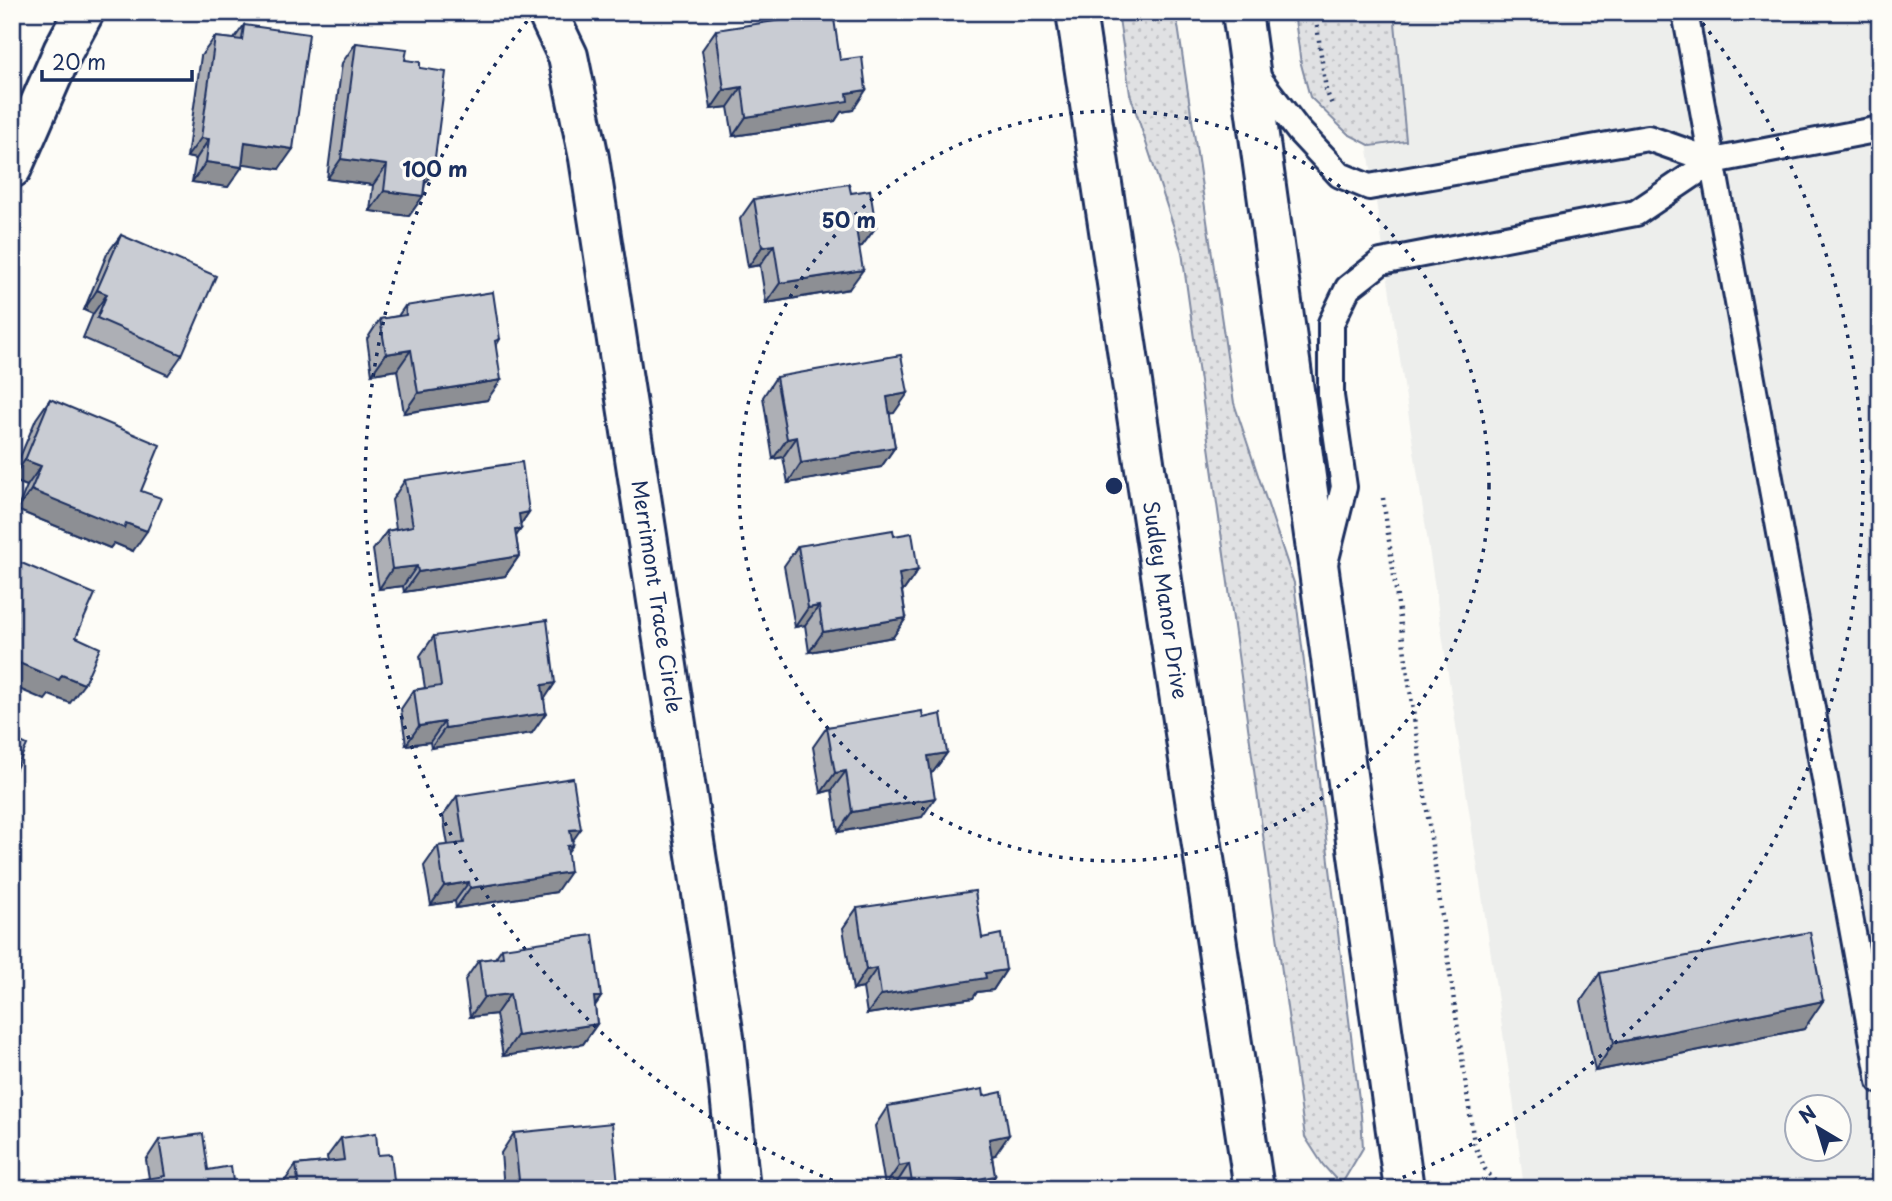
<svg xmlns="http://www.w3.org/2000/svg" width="1892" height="1201" viewBox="0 0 1892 1201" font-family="'Playpen Sans',sans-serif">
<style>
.built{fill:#edeeec;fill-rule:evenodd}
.grass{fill:url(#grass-dots);stroke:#7e88a0;stroke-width:2}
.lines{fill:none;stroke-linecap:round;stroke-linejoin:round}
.service-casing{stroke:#1b2f5e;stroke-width:30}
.minor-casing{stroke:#1b2f5e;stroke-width:44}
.secondary-casing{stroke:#1b2f5e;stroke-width:44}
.path{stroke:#1b2f5e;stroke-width:4.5;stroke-dasharray:2 5;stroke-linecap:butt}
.service{stroke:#fdfcf7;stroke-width:24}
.minor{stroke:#fdfcf7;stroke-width:38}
.secondary{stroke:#fdfcf7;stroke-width:38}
.wall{fill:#adafb5;stroke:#1b2f5e;stroke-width:2}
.shaded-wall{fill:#8d8f94;stroke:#1b2f5e;stroke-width:2}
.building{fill:#c9ccd3;stroke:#1b2f5e;stroke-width:2}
.ring{fill:none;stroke:#1b2f5e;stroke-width:3.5;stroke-dasharray:3.5 7}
.labels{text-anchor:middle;stroke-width:7;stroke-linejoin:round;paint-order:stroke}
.street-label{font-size:21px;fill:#1b2f5e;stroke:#fdfcf7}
.centre{fill:#1b2f5e;stroke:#fdfcf7;stroke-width:3.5}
.ring-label{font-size:21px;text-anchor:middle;font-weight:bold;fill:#1b2f5e;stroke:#fdfcf7;stroke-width:7;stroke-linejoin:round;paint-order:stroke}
</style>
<defs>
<pattern id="grass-dots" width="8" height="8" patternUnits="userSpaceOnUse" patternTransform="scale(1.75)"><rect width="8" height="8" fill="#e0e1e3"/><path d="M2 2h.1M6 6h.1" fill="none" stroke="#c0c1c5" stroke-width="1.8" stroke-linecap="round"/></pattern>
</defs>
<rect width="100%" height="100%" fill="#fdfcf7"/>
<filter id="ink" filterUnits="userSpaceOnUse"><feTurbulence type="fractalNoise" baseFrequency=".0143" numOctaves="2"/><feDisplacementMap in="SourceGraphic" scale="14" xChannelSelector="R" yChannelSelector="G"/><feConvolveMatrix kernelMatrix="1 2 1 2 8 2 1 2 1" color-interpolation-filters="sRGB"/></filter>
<g filter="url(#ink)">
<path class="built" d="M1347 12H1880V1189H1524L1513 1099ZM1798 1106H1840V1148H1798Z"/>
<path class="grass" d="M1118 12H1176L1234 403 1294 583 1361 1115 1363 1148 1341 1185 1323 1165 1305 1137 1182 252 1130 94Z
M1294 12H1394L1406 141 1371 146 1348 134 1310 97 1301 64Z"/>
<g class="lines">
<g class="service-casing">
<path id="service" d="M1685 12 1880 1081
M1253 71 1298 130 1340 175 1369 187 1648 138 1713 161 1636 213 1381 262 1348 288 1331 323V396L1344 487 1325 563
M1713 161 1880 129"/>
</g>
<g class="minor-casing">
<g id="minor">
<path id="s1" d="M547 12 568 56 589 158 724 1037 740 1189"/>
<path d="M12 168 63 51 84 12"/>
</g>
</g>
<g class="secondary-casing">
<g id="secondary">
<path id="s2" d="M1076 12 1254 1189"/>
<path d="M1242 12 1404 1189"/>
</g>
</g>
<path class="path" d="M1315 12 1326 90 1333 107
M1383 498 1474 1143 1485 1169 1501 1189"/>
<use href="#service" class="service"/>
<use href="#minor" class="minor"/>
<use href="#secondary" class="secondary"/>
</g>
<path class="wall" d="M244 25 279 169 242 163 228 187 192 182 196 159 187 157 201 56 215 37 234 39Z
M716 30 840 60 853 110 841 112 835 121 733 136 728 107 711 109 702 50Z
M356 43 405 60 420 68 425 184 423 196 409 216 370 211 373 185 327 179 342 63Z
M851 193 876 227 862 246 859 247 849 289 766 303 760 265 748 267 740 219 754 199Z
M121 235 182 355 168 375 83 338 93 314 84 310 107 254Z
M405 306 500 339 496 346 487 400 404 413 397 370 372 374 367 339 380 319 398 316Z
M776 377 894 413H889L895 447 881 467 788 483 783 457 773 459 763 397Z
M50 399 141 491 133 551 114 543 110 548 17 510 27 486 12 480V476L36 419Z
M405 480 529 512 520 525 516 537 519 556 505 576 404 592 403 586 379 589 373 550 387 531 396 529 392 500Z
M894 536 918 570 904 590 902 591 906 618 893 637 809 652 805 625 795 627 784 566 798 546Z
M434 636 555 683 544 699 532 733 431 748 430 742 406 745 401 709 414 690 425 688 420 656Z
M923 718 947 753 933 772 931 773 922 817 838 832 832 790 821 793 813 747 827 727Z
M457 796 572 841 567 852 556 892 456 908 455 901 431 905 424 866 438 846 448 845 443 816Z
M857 908 982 938 1006 970 993 990 977 992 973 998 867 1014 863 988 853 990 843 928Z
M502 948 601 997 595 1006 597 1024 583 1044 503 1056 496 1014 470 1017 465 980 479 960 495 958Z
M1600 973 1804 1029 1595 1071 1581 1001Z
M888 1106 995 1155 992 1156 995 1176 986 1189H896V1184L885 1186 875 1126Z
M514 1133 618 1184 615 1189H504L501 1153Z
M341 1138 378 1155 395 1189H283L282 1185 296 1165 328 1162 327 1157Z
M159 1140 208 1170 234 1189H134L140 1180 149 1178 146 1160Z"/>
<path class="shaded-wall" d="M742 87 728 107 711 109 724 90Z
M866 90 853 110 841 112 835 121 733 136 746 117 847 93Z
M201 138 209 139 196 159 187 157Z
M245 142 293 149 279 169 231 162Z
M341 159 387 165 373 185 327 179Z
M206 162 242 167 228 187 192 182Z
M426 171 433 173 419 192Z
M384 191 423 196 409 216 370 211Z
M876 227 862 246 842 249 856 229Z
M774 245 760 265 748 267 762 247Z
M863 270 849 289 766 303 780 283Z
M97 290 107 294 93 314 84 310Z
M411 350 397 370 372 374 386 354Z
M501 380 487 400 404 413 418 393Z
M908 393 894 413 873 416 887 397Z
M797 437 783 457 773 459 787 439Z
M895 447 881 467 788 483 801 463Z
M25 460 41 466 27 486 12 480V478Z
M31 490 126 523 147 531 133 551 114 543 110 548 17 510Z
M529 512 517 530 521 529 507 549 519 514Z
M519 556 505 576 404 592 418 572Z
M417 566 403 586 379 589 392 569Z
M918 570 904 590 885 594 899 574Z
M819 606 805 625 795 627 808 608Z
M906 618 893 637 809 652 823 632Z
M12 660 62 675 84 684 70 703 49 695 45 700 12 686Z
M555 683 542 703V685Z
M546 713 532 733 431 748 445 728Z
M444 722 430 742 406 745 419 726Z
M947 753 933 772 914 776 928 756Z
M846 771 832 790 821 793 835 773Z
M935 798 922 817 838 832 852 812Z
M581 829 569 846 573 845 559 864 570 830Z
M570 872 556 892 456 908 470 888Z
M469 882 455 901 431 905 444 886Z
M877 968 863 988 853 990 866 970Z
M1006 970 993 990 977 992 973 998 867 1014 881 995 985 973Z
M510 994 496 1014 470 1017 484 997Z
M594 997H601L587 1016Z
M1823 1001 1804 1029 1595 1071 1614 1043Z
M597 1024 583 1044 503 1056 517 1036Z
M1009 1135 995 1155 975 1159 989 1139Z
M909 1164 896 1184 885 1186 899 1166Z
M995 1176 986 1189H919Z"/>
<path class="building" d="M833 12 840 60 862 57 866 90 847 93 848 101 746 117 742 87 724 90 716 30Z
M244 25 309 34 293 149 245 142 242 167 206 162 209 139 201 138 215 37 242 40Z
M356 43 407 49 405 60 420 62V68L446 72 433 173 426 171 423 196 384 191 387 165 341 159Z
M849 184 851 193 870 190 876 227 856 229 863 270 780 283 774 245 762 247 754 199Z
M121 235 216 276 182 355 97 318 107 294 97 290Z
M493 292 500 339 495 341 501 380 418 393 411 350 386 354 380 319 406 315 405 306Z
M901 355 908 393 887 397 895 447 801 463 797 437 787 439 776 377Z
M50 399 160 445 141 491 161 498 147 531 126 523 124 528 31 490 41 466 25 460Z
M522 462 529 512 519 514 521 529 515 530 519 556 418 572 417 566 392 569 387 531 413 526 405 480Z
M893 530 894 536 912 533 918 570 899 574 906 618 823 632 819 606 808 608 798 546Z
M12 559 95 594 76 637 100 648 84 684 62 675 59 680 12 660Z
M547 620 555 683 542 685 546 713 445 728 444 722 419 726 414 690 441 686 434 636Z
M922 711 923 718 941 714 947 753 928 756 935 798 852 812 846 771 835 773 827 727Z
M12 738 27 745 12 777Z
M573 778 581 829 570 830 573 845 567 846 570 872 470 888 469 882 444 886 438 846 464 843 457 796Z
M975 891 982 938 1001 934 1006 970 985 973 986 978 881 995 877 968 866 970 857 908Z
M1810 932 1823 1001 1614 1043 1600 973Z
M593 935 601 997H594L597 1024 517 1036 510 994 484 997 479 960 503 957 502 948Z
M983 1089 984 1096 1002 1092 1009 1135 989 1139 995 1176 919 1189H913L909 1164 899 1166 888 1106Z
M612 1123 618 1184 613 1185V1189H520L514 1133Z
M376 1133 378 1155 391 1154 395 1189H299L296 1165 344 1160 341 1138Z
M203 1134 208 1170 231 1166 234 1189H141L140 1180 165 1176 159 1140Z"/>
</g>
<g class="ring">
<circle cx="1114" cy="486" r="375"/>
<path d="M852 1188A749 749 0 0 1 532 15M1696 15A749 749 0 0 1 1376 1188"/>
</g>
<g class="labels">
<g class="street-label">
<text dy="7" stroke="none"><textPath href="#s1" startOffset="597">Merrimont Trace Circle</textPath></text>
<text dy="7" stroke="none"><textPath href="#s2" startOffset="595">Sudley Manor Drive</textPath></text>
</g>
</g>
<circle cx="1114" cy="486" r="10" class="centre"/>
<g class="ring-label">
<text x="435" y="177">100 m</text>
<text x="849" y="228">50 m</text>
</g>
<rect width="1892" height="1201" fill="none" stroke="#fdfcf7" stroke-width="42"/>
<rect x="21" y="21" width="1850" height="1159" fill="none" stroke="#1b2f5e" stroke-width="2.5" filter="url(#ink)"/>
<g transform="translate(1818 1128) rotate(322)"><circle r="33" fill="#fdfcf7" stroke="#a3aaba" stroke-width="2"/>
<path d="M0-5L12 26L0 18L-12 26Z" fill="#1b2f5e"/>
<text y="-10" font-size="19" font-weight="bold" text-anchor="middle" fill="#1b2f5e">N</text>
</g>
<path d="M42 70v10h150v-10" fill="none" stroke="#1b2f5e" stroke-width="3.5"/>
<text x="52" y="70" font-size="21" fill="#1b2f5e" stroke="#fdfcf7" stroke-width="5" paint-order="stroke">20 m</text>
</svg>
